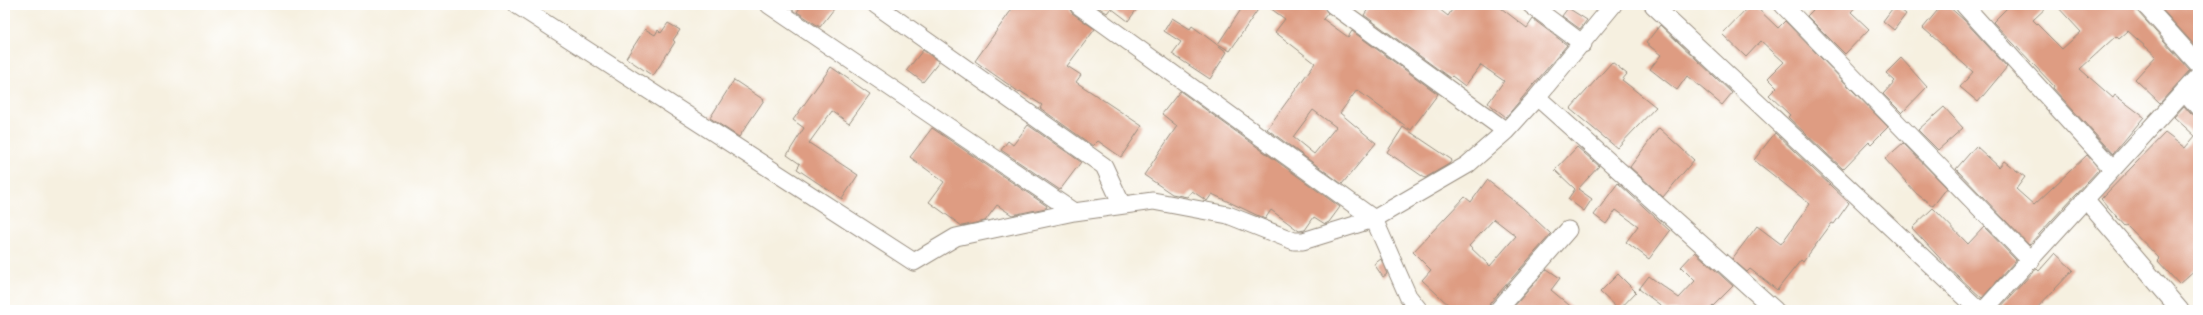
<svg xmlns="http://www.w3.org/2000/svg" width="2203" height="315" viewBox="0 0 2203 315" font-family="Mali,sans-serif">
<style>
.building{fill:#de9c82;fill-rule:evenodd}
.lines{fill:none;stroke-linecap:round;stroke-linejoin:round}
.minor-casing{stroke:#988d7f;stroke-width:19}
.minor{stroke:#fff;stroke-width:17}
</style>
<rect width="100%" height="100%" fill="#fff"/>
<filter id="ink" filterUnits="userSpaceOnUse"><feTurbulence type="fractalNoise" baseFrequency=".025" numOctaves="2"/><feDisplacementMap in="SourceGraphic" scale="8" xChannelSelector="R" yChannelSelector="G"/><feConvolveMatrix kernelMatrix="1 2 1 2 8 2 1 2 1" color-interpolation-filters="sRGB"/></filter>
<filter id="wash" filterUnits="userSpaceOnUse"><feTurbulence type="fractalNoise" baseFrequency=".012" numOctaves="4" result="noise"/><feDisplacementMap in="SourceGraphic" scale="16" xChannelSelector="R" yChannelSelector="G"/><feGaussianBlur stdDeviation="0.9" result="paint"/><feColorMatrix in="noise" values="0 0 0 0 0 0 0 0 0 0 0 0 0 0 0 0 0 1.4 0 .05"/><feComposite in="paint" operator="in"/></filter>
<g filter="url(#wash)">
<rect width="100%" height="100%" fill="#f6f0e0"/>
<g id="blocks">
<path class="building" d="M802 5H837L820 27 797 12Z
M1015 5H1068L1072 13 1095 29 1067 66 1081 75 1076 82 1142 126 1121 157 1098 141 1093 146 1040 108 1042 105 1020 91 1019 92 975 61Z
M1095 5H1140L1128 21 1111 8 1107 13Z
M1244 5H1261L1230 51 1218 44Z
M1266 5H1323L1328 13 1323 19 1348 37 1352 31 1438 94 1411 130 1357 90 1340 113 1376 143 1342 184 1267 129 1315 63 1275 32 1285 19ZM1313 110 1336 127 1314 154 1293 137Z
M1371 5H1434L1448 16 1455 5H1497L1527 28 1533 19 1567 45 1506 117 1488 103 1504 81 1481 65 1465 86 1452 76 1450 78 1364 15Z
M1750 5H1754L1778 28 1785 21 1888 127 1871 144 1869 142 1843 169 1788 117 1790 115 1769 95 1777 87 1768 78 1784 62 1761 41 1746 57 1722 34Z
M1818 5H1857L1851 12 1869 29 1845 54 1807 16Z
M1895 5 1906 14 1894 30 1883 21Z
M1942 5H1947L1964 20 2007 67 1978 102 1960 87 1973 72 1923 28Z
M2010 5H2049L2033 20 2062 49 2081 32 2056 5H2135L2138 12 2190 70 2160 103 2135 79 2156 56 2128 31 2119 39 2116 36 2080 69 2113 98 2115 95 2144 117 2113 154 2053 88 2054 86 1993 22Z
M2158 5H2198V49Z
M1568 8 1587 20 1580 29 1562 16Z
M1172 18 1190 29 1192 26 1227 52 1210 79 1172 54 1181 42 1164 31Z
M668 23 680 30 673 40 675 42 653 76 626 58 645 29 655 35 658 30 661 33Z
M1660 25 1732 93 1722 105 1687 76 1677 90 1650 69 1661 55 1646 43Z
M923 50 939 62 923 82 907 70Z
M1901 58 1927 87 1902 113 1883 94 1895 81 1886 73Z
M1612 62 1627 74 1622 80 1656 107 1617 148 1570 109Z
M831 67 870 94 849 123 832 111 809 143 858 175 842 199 797 169 800 164 787 155 804 128 793 120Z
M734 80 764 100 739 137 710 118Z
M1180 91 1340 207 1329 222 1325 224 1314 217 1305 230 1299 231 1271 210 1265 219 1212 194 1207 201 1192 191 1187 197 1172 194 1144 175 1177 126 1162 114Z
M2184 106 2191 114 2198 117V267L2179 284 2158 261 2160 259 2127 225 2125 226 2101 199 2165 133 2185 148 2195 136 2174 117Z
M1944 107 1963 128 1938 150 1918 130Z
M1028 125 1081 162 1060 190 1001 150 1008 141 1013 145Z
M1403 127 1452 160 1449 164 1425 178 1387 152Z
M932 128 1047 206 1046 208 1012 215 997 205 985 221 962 226 929 202 944 182 910 157Z
M1659 128 1694 160 1663 197 1630 167Z
M1775 133 1849 203 1834 224 1832 223 1803 262 1801 260 1777 290 1750 269 1747 272 1732 259 1757 226 1781 244 1810 204 1754 160Z
M1903 143 1947 188 1933 206 1917 194 1885 159Z
M1976 146 1999 167 2004 161 2025 177 2016 189 2034 205 2087 155 2099 169 2029 245 1956 169Z
M1577 147 1599 166 1578 189 1592 199 1584 211 1568 199 1575 189 1555 170Z
M1487 180 1523 208 1551 234 1490 303 1488 310H1454L1422 280 1431 270 1413 252 1465 197 1471 202ZM1494 219 1516 236 1490 266 1469 246Z
M1618 183 1670 231 1649 259 1626 242 1638 226 1616 210 1606 224 1594 215Z
M1933 208 1968 244 1984 227 2016 260 1982 298 1948 267 1912 228Z
M1695 252 1733 286 1709 310H1667L1639 289 1649 276 1679 298 1695 281 1681 267Z
M2055 253 2073 270 2035 310H1998L2034 271 2037 269 2039 271Z
M1381 259 1387 274 1383 277 1374 264Z
M1547 269 1560 278 1551 290 1575 310H1511Z
M1618 274 1636 292 1619 310 1600 292Z"/>
</g>
</g>
<g filter="url(#ink)">
<use href="#blocks" fill-opacity="0" stroke="#988d7f" stroke-width="1"/>
<g class="lines">
<g class="minor-casing">
<path id="minor" d="M517 5 914 262 956 237 1074 212 1153 201 1228 215 1294 241H1303L1374 219 1467 165 1506 131 1537 97 1613 5
M769 5 1074 212
M876 5 1104 166 1122 205
M1078 5 1374 219 1408 296 1419 310
M1333 5 1506 131
M1531 5 1583 44
M1653 5 1979 310
M1783 5 2031 261
M1964 5 2113 169
M2145 5 2198 64
M2184 91 2198 107
M1537 97 1775 310
M2085 199 2180 310
M1498 310 1568 230
M1984 310 2198 76"/>
</g>
<use href="#minor" class="minor"/>
</g>
</g>
<rect width="2203" height="315" fill="none" stroke="#fff" stroke-width="20"/>
</svg>
